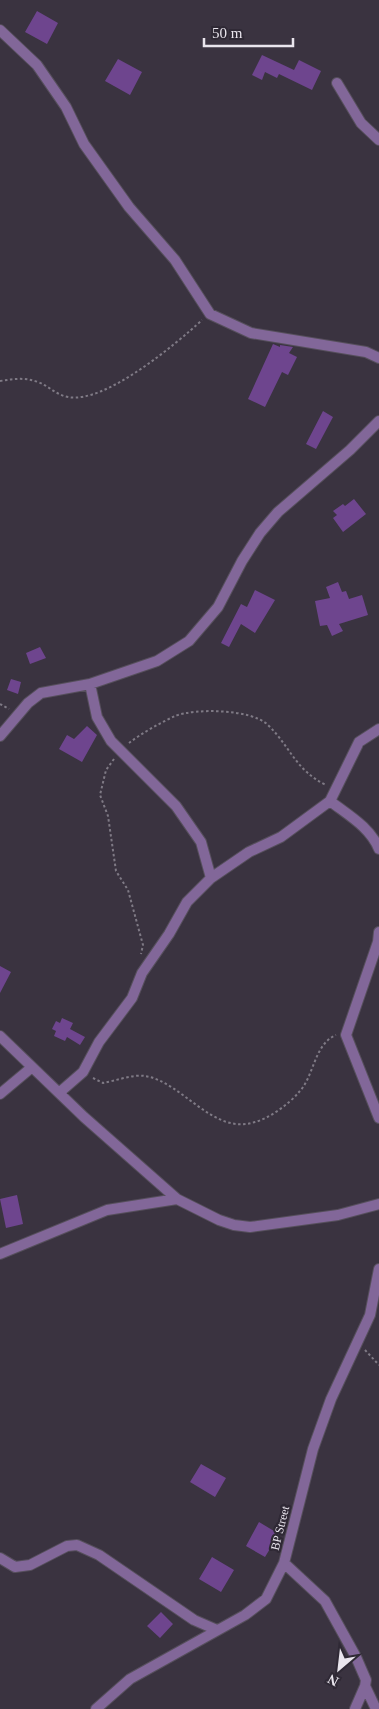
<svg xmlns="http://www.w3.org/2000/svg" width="379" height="1709" viewBox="0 0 379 1709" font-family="'Times New Roman',serif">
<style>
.building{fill:#6e458e}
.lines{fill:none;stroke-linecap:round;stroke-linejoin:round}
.street-casing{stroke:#564f5c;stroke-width:12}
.path{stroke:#7f7a85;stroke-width:2;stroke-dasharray:2.5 2.5;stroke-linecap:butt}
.street{stroke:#826799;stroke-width:10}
.labels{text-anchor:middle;stroke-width:4.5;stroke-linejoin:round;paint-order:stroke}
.street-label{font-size:12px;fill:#e9e5ed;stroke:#2f2935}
</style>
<rect width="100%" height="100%" fill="#3a3340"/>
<path class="building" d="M37 11 58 23 47 44 25 32Z
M262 55 294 70 299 60 321 71 312 90 279 74 277 78 265 72 262 80 252 75Z
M118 59 142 72 130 95 105 81Z
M273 344 280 347V345L293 347 289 353 297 357 288 375 282 372 265 407 248 399Z
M323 411 333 417 316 449 306 444Z
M354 499 366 514 343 532 333 518 337 515 333 511 343 504 345 506Z
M338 582 342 592 346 591 349 599 362 595 368 615 339 624 343 631 332 636 327 625 320 626 315 601 330 598 326 587Z
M255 590 275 600 255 633 241 624 229 647 221 643 241 604 247 607Z
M40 647 46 658 30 664 26 653Z
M11 679 21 682 18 694 7 690Z
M87 726 97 735 82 762 59 749 67 735 74 739Z
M0 966 11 972 0 993Z
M62 1018 73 1023 70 1029 85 1037 80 1045 67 1037 65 1041 54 1036 56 1031 52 1029 56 1021 60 1023Z
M17 1195 23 1224 6 1228 0 1199Z
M201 1464 226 1478 215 1497 190 1482Z
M259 1522 279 1534 265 1557 246 1546Z
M212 1557 234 1570 221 1592 199 1579Z
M161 1612 173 1624 160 1638 147 1626Z"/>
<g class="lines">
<g class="street-casing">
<path id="street" d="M0 30 37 65 66 107 84 144 129 207 175 260 210 314 251 333 366 352 379 358
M337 83 361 123 379 140
M90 684 97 717 111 741 176 806 201 842 211 878
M0 736 28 703 41 693 90 684 157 661 189 641 218 607 242 561 260 533 278 512 350 450 379 421
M330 801C348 815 370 827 379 849
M379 932 378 942 346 1035 379 1118
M0 1036 84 1117 177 1199 219 1220 234 1225 250 1227 338 1215 379 1204
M60 1092 83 1072 99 1042 132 998 142 973 169 934 187 902 211 878 249 852 281 837 330 801 359 742 379 729
M0 1094 31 1068
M0 1254 107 1210 177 1199
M0 1558 15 1567 30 1565 67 1546 77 1545 99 1555 194 1620 217 1630
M284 1563 325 1601 356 1657 366 1680 365 1686 355 1709
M365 1686 376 1709
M96 1709 130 1679 245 1615 266 1599 284 1563 313 1449 331 1399 370 1315 379 1269"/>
</g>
<path class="path" d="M0 381C13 379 25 377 38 382 49 386 56 395 68 397 105 404 176 344 202 320
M0 704 9 709
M129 743C142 733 160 723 175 716 195 708 252 709 268 725 290 746 295 770 326 785
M114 759 106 770 100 795 108 816 116 871 128 890 143 945 141 954
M93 1078 103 1083C115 1081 133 1074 145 1076 183 1082 213 1136 255 1122 270 1118 289 1104 299 1092 314 1077 314 1044 336 1035
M365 1350 379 1365"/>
<use href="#street" class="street"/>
</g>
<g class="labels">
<g class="street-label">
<text transform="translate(280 1528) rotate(-76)" y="4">BP Street</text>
</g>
</g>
<g transform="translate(339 1669) rotate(208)" stroke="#2f2935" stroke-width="4" paint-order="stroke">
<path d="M0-4L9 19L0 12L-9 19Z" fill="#e9e5ed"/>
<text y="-8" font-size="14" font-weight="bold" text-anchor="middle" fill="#e9e5ed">N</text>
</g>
<path d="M204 38v8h89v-8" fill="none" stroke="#e9e5ed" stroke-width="2.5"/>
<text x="212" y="38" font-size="15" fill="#e9e5ed" stroke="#2f2935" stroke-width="4" paint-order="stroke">50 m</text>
</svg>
